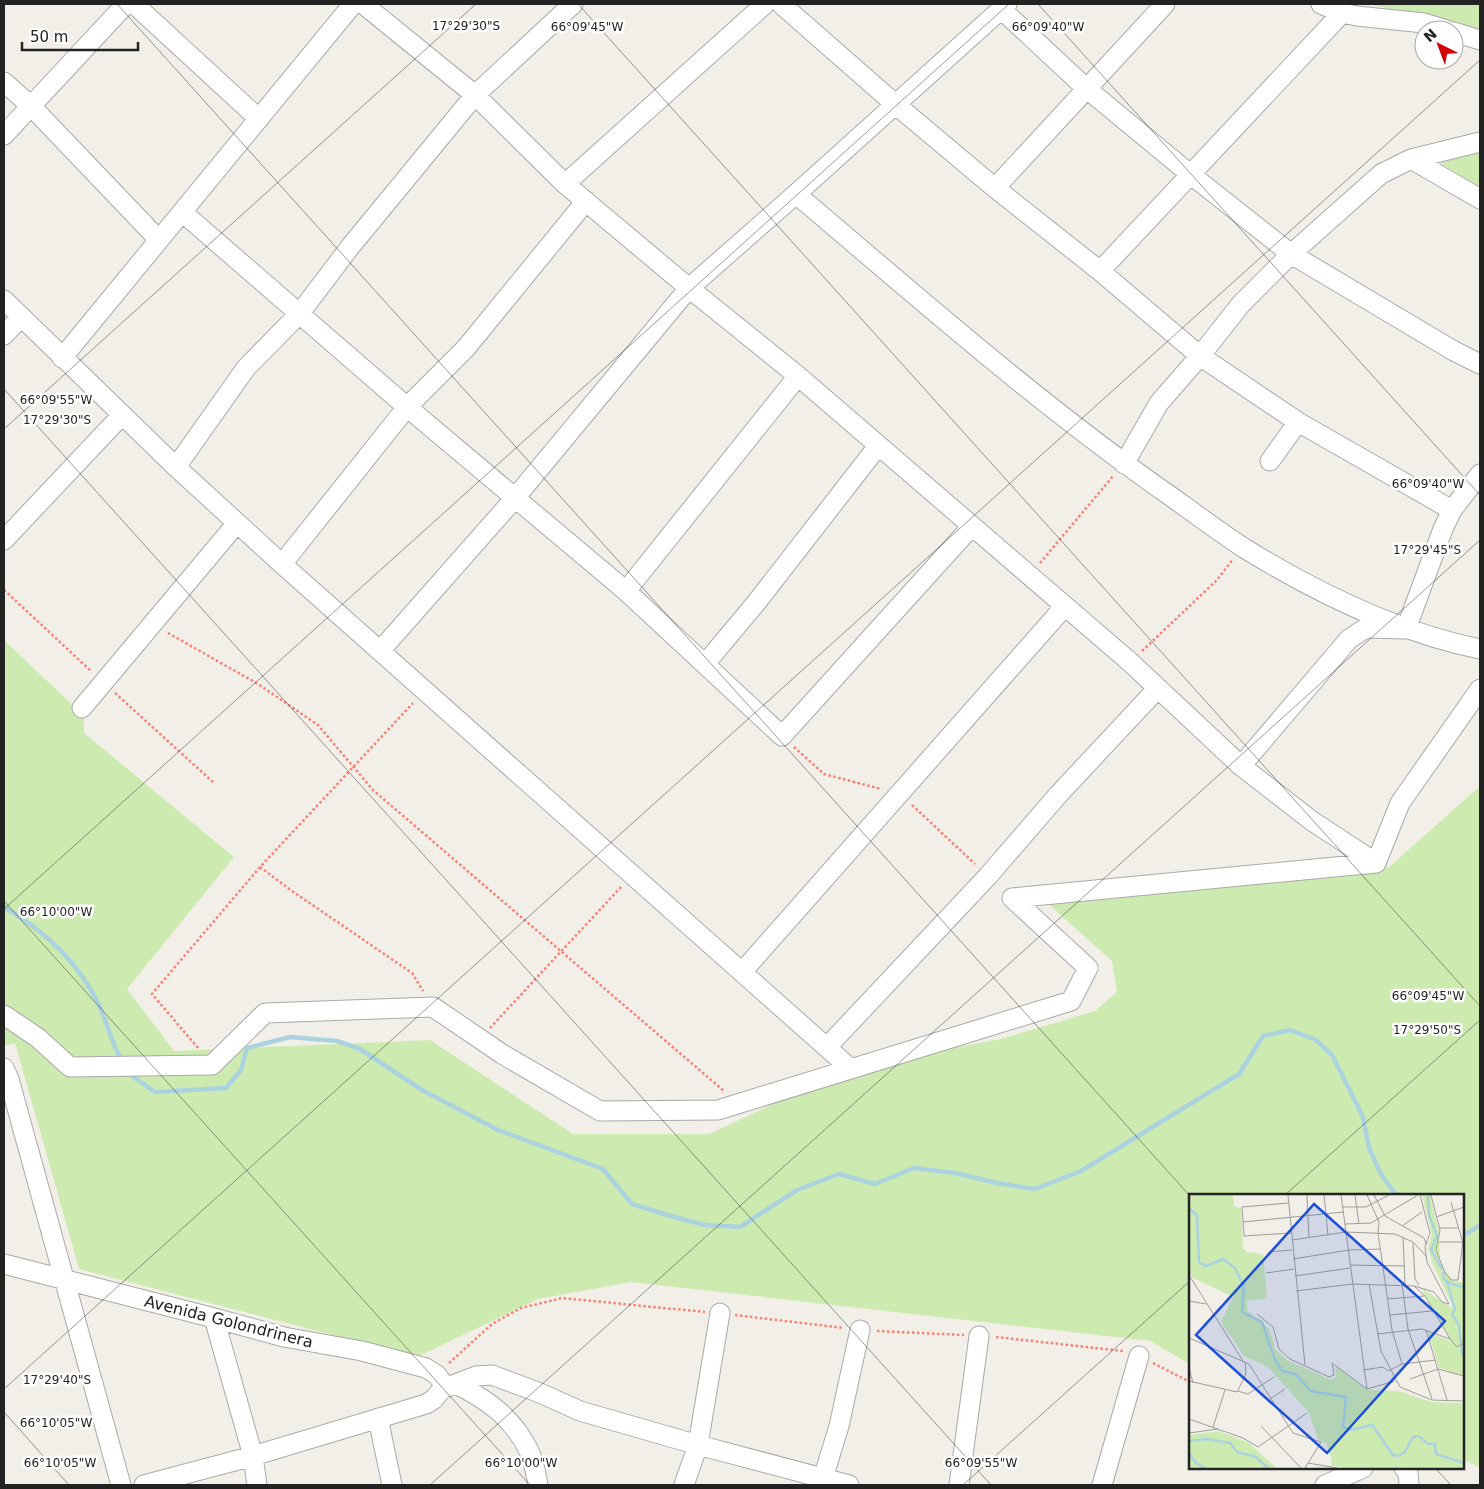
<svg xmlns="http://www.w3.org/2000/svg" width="1484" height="1489" viewBox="0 0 1484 1489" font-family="'DejaVu Sans',sans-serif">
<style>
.grass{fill:#cdebb0}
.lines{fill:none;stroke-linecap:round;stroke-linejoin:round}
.stream{stroke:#aad3df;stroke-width:4.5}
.minor-casing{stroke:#a9a9a9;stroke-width:21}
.path{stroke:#fa8072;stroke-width:2.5;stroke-dasharray:2.5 2.5;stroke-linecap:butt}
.minor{stroke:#fff;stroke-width:19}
.ticks{fill:none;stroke:#222;stroke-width:1;stroke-opacity:0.45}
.labels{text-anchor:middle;stroke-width:5;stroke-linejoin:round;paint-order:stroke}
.street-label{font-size:16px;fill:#222;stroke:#fff}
.inset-river{fill:none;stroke:#aad3df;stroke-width:2.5}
.inset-road{fill:none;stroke:#9f9d99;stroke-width:1}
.view{fill:#1d4ed8;fill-opacity:0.15;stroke:#1d4ed8;stroke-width:2.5}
.inset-edge{fill:none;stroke:#222;stroke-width:2.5}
.ticks-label{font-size:12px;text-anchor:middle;fill:#222;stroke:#fff;stroke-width:5;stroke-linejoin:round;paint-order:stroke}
</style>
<rect width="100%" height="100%" fill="#f2efe9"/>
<path class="grass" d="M1369 4H1480V30Z
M1480 151V187L1440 163Z
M4 640 84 716V733L234 857 127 989 174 1051 430 1040 573 1134H709L773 1104 903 1057 1001 1039 1095 1011 1117 992 1112 961 1046 902 1389 867 1480 786V1467L1463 1460V1195H1190V1364L1150 1341 631 1282 538 1299 417 1357 79 1269 15 1043 4 1046Z"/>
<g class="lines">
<path class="stream" d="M4 907C43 930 79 963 99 1005 108 1024 111 1043 122 1061
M129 1072 132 1076 155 1092 226 1088 241 1070 247 1048 290 1037 337 1041 360 1049 422 1090 498 1130 603 1169 632 1204 667 1215 705 1225 740 1227 797 1190 839 1174 875 1184 914 1168 955 1173 997 1183 1035 1189 1081 1171 1239 1074 1263 1036 1290 1030 1316 1040 1332 1055 1363 1117 1369 1148 1381 1174 1396 1195
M1463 1233H1468L1480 1225"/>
<g class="minor-casing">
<path id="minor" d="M134 4 259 119
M363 4 475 95 565 184 689 288 798 376 1130 662 1241 766 1312 821 1376 863
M781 4 895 104 995 188 1100 271 1200 356 1298 422 1452 510
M1321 4 1342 13 1357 16 1424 23 1447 30
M1001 9 1087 89 1190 174 1291 254 1454 351 1480 364
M1454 32 1480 40
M4 82 31 106 159 240
M4 135 126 4
M1411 159 1480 199
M565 184 765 4
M995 188 1165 4
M796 194C920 299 1042 407 1176 500 1198 516 1221 533 1244 548 1317 593 1396 632 1480 649
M182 212 407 407 626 591 782 736 972 526
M1100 271 1342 13
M4 300 176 467 282 564 851 1069
M4 335 21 317
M62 358 353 4
M1270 461 1298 422
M1124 464 1159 403 1200 356 1241 304 1291 254 1381 174 1411 159 1480 142
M176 467 246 368 300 313 350 247 475 95 573 4
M4 540 122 415
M282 564 407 407 466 348 586 201
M626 591 798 376
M380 651 515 498 689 288 796 194 1007 4
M705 664 756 603 878 446
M82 708 237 523
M1241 766 1349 639 1366 628 1406 629 1443 529 1452 510 1480 474
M742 972 1065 606
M4 1015 38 1038 70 1067 212 1065 265 1013 433 1007 502 1054 600 1111 718 1110 1071 1001 1088 968 1012 898 1376 863 1400 803 1480 689
M827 1047 988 876 1058 795 1158 688
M4 1068 9 1079 121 1485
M4 1264 214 1318 284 1337 362 1351 426 1368 437 1375 442 1382V1389
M214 1318 253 1456 257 1485
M456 1384C488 1400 513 1418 529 1451 534 1461 536 1474 538 1485
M378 1418 392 1485
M1404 1468 1408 1473 1409 1485
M144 1485 253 1456 426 1404 434 1399 442 1389 476 1376 492 1375 540 1393 580 1411 698 1445 849 1485
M684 1485 698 1445 720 1313
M821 1485 839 1426 860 1330
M959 1485 979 1336
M1102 1485 1139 1356
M1325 1485 1363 1468"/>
</g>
<path class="path" d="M1040 563 1114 475
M4 590 91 671
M168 633 258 684 318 725 373 790 724 1091
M1142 651 1217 580 1233 559
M115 693 214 783
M794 747 824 774 881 789
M912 805 975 864
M260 867 292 891 412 973 423 991
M490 1028 621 887
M198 1048 152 994 260 867 413 703
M735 1315 844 1328
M877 1331 964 1335
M996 1337 1123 1351
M449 1363 492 1324 521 1308 562 1298 705 1312
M1153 1363 1190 1382"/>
<use href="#minor" class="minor"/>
</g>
<path class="ticks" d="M117 4 1190 1196M578 4 1480 1006M1038 4 1480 495M4 389 991 1485M4 429 476 4M4 901 530 1485M4 909 1009 4M1285 1195 1480 1020M4 1389 1480 60M4 1412 69 1485M1435 1468 1451 1485M430 1485 1480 540M963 1485 1190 1281"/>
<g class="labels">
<g class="street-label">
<text transform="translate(229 1321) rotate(14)" y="6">Avenida Golondrinera</text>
</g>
</g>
<g transform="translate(1189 1194)">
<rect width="275" height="275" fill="#f2efe9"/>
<path d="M0 1H43L46 13 52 14 54 54 58 58 74 60 78 104 58 107V116L81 136 86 155 98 166 142 186 147 183 146 172 179 196 210 197 242 208 275 209V274H156L141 271 143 265 137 249 129 245 120 219 79 173 55 162 32 128 44 103 4 84 0 78ZM233 1H241L250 39 251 69 264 87 275 88V182L250 174 239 138 263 148 232 94 265 115 244 71 239 54 243 40ZM30 237 60 249 87 274H1L0 241Z" fill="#cdebb0"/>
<path class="inset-river" d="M239 1 240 21 248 42 242 56 253 75M0 15 8 21 10 68 17 72 34 65 46 74 55 93 53 118 73 128 86 166 93 177 106 180 122 197 157 203 154 233 162 236 183 231 204 261 209 262 216 258 224 243 230 242 239 250H246L247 260 275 269M254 78 255 85 262 90 275 93M258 88 266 116 263 120 270 131 273 161M0 247 18 245 41 249 48 258 67 263 79 274M0 259 7 269 16 274"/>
<path class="inset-road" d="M99 1 116 171M118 1 120 44M135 1 139 41M152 1 178 195M166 1 170 30M178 1 190 28 189 39 203 136 213 170M185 1 196 22 235 44 237 50M242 1 251 36 247 56 256 79 262 86H269L274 48M262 8 274 49M100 9 53 13 55 42 102 39M154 13H177L200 1M247 23 275 13M54 28 155 18M156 30 182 29 229 1M213 32 233 18M250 34H269M214 43 216 90M103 46 157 38 206 40 224 48 238 63M250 48H275M224 49 226 85 230 91M79 58 103 56M104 65 160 56 192 55M161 71 216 72M77 79 105 75M0 81 54 167M106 82 161 74M180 90 192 157 211 193 243 206 275 207M213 90 219 135 243 205M107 97 163 90 225 92M198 105 235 102M0 107 17 110M68 120 84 133 90 155 101 165 140 183 145 181 143 169 178 195 206 187M201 121 243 117M237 136 258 206M188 140 233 135 261 145 236 102 225 92 245 98 253 108 260 110 238 68 236 53 241 39 231 1M0 144 60 170 104 239 132 248 116 274M261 145 268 153 275 149M0 174 4 189M174 176 194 173 199 177 213 170 247 166M221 185 249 175 275 182M0 187 48 198 57 180 56 168M49 197 59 200 85 183M81 205 96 195M0 225 54 244 69 253 118 219M72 232 112 274M24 233 36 196M0 239 29 235M119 269 148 274"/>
<path class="view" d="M125 10 256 127 138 259 7 141Z"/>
<rect width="275" height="275" class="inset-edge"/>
</g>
<g class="ticks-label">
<text x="466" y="30">17°29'30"S</text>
<text x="587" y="31">66°09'45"W</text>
<text x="1048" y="31">66°09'40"W</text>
<text x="56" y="404">66°09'55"W</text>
<text x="57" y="424">17°29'30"S</text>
<text x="1428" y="488">66°09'40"W</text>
<text x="1427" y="554">17°29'45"S</text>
<text x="56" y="916">66°10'00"W</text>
<text x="1428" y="1000">66°09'45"W</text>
<text x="1427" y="1034">17°29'50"S</text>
<text x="57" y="1384">17°29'40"S</text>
<text x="56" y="1427">66°10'05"W</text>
<text x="60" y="1467">66°10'05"W</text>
<text x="521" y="1467">66°10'00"W</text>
<text x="981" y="1467">66°09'55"W</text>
</g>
<rect width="1484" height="1489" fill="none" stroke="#222222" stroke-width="10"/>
<g transform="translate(1439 45) rotate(318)"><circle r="24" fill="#ffffff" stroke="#a7a7a7"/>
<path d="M0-4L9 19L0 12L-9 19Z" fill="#d40000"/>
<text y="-8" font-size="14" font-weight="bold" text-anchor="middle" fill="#222222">N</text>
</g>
<path d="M22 42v8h116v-8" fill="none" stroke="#222222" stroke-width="2.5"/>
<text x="30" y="42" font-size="15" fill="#222222" stroke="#ffffff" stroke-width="4" paint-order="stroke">50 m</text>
</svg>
